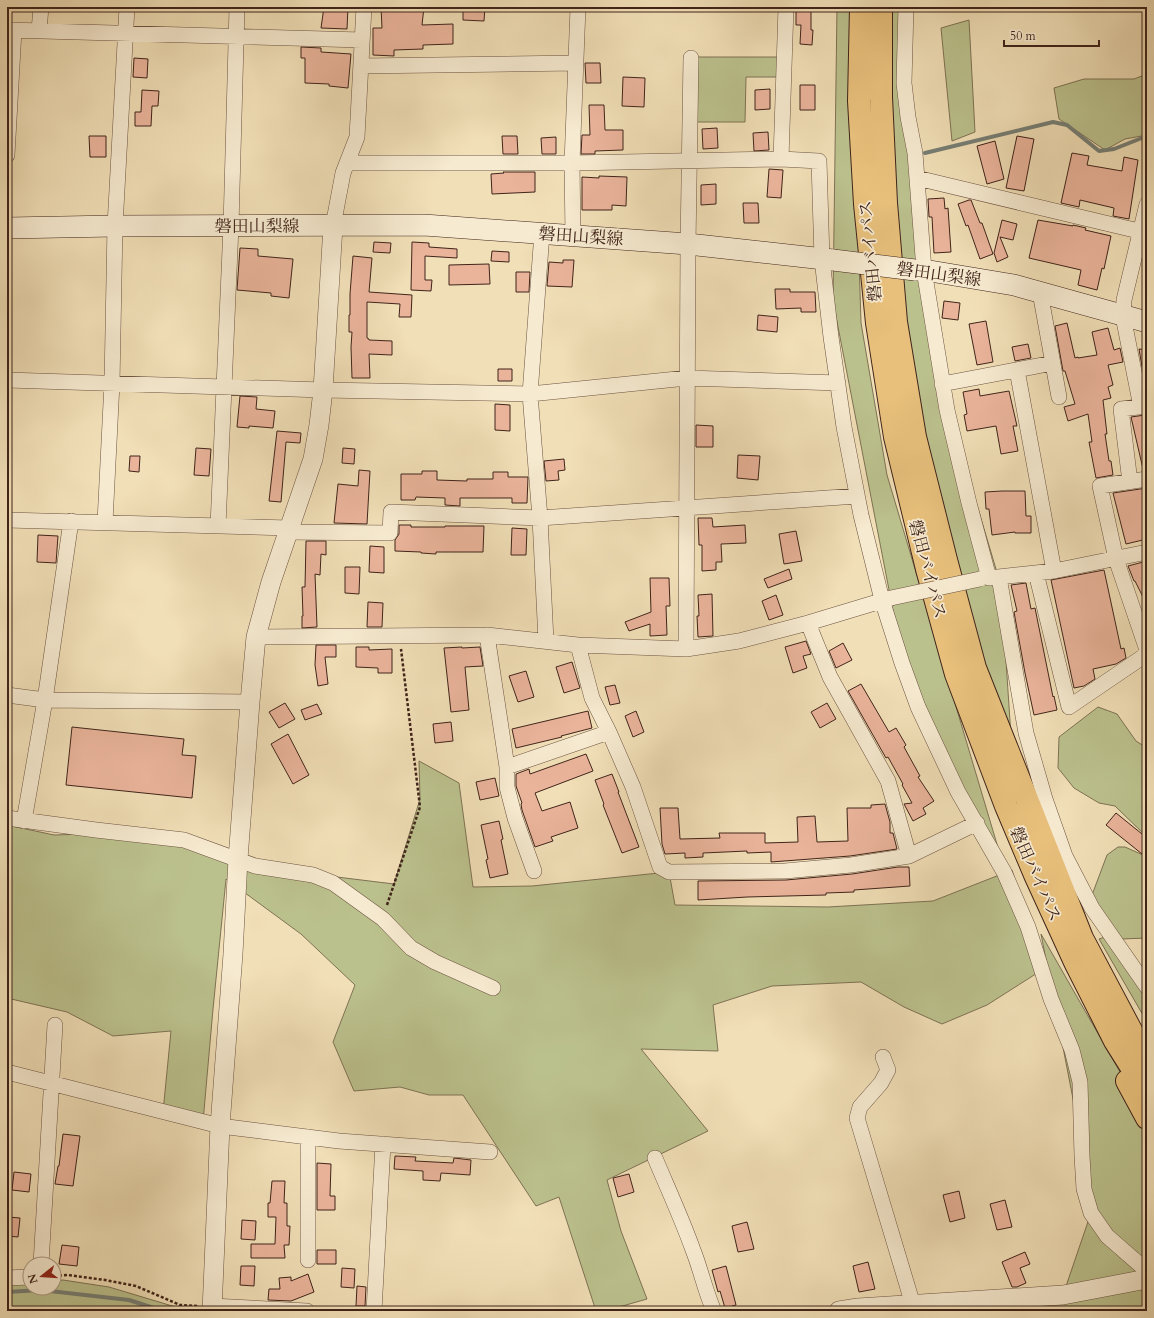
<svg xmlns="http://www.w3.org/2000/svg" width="1154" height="1318" viewBox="0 0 1154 1318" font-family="Cardo,'Noto Serif JP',serif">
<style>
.green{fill:#bbc18d;stroke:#7e7254}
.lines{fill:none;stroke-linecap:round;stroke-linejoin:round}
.stream{stroke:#777f75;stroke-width:4}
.building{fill:#eab49b;stroke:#40241a}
.minor-casing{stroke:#6c5341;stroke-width:16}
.tertiary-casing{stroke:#6c5341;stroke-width:20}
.secondary-casing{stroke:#40241a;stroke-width:22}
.trunk-casing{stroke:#40241a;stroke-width:24}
.path{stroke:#40241a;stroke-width:2.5;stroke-dasharray:3 2;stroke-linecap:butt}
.minor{stroke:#f6ead0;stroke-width:15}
.tertiary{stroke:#f6ead0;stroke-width:19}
.secondary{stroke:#f6ead0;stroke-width:21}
.trunk{stroke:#e8c07c;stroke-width:22}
.minor-bridge-casing{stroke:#6c5341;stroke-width:16;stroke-linecap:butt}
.secondary-bridge-casing{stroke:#40241a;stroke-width:22;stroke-linecap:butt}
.minor-bridge{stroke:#f6ead0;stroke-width:15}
.secondary-bridge{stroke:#f6ead0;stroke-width:21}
.labels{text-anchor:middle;stroke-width:3.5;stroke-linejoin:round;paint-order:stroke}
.street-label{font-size:17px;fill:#40241a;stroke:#f6ead0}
</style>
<rect width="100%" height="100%" fill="#f1dfb7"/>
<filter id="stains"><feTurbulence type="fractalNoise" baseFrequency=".005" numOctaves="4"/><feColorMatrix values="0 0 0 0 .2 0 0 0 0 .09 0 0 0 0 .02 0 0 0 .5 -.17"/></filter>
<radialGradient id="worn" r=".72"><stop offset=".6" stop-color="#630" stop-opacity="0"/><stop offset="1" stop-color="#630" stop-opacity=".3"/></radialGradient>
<path class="green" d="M837 7H851L861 323 887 475 999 851 937 748 897 631 833 301Z
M881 7H906L905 34 945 397 1001 586 1013 766 909 401Z
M969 20 975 132 952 141 941 28Z
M695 57H779V77H746L745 122H694Z
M1147 74V135L1125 139 1105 150 1059 119 1054 88 1084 79H1134Z
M1098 707 1117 714 1136 741 1147 748V837L1115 806 1099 803 1074 788 1058 768 1059 737Z
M419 761 459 783 473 887 532 886 669 872 675 905 828 907 933 901 1012 870 1042 970 987 1005 942 1024 904 1007 861 982 772 986 713 1005 718 1051 641 1049 708 1131 607 1180 621 1231 647 1299 605 1311H596L559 1197 536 1206 463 1095H429L400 1087 354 1091 333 1042 355 985 301 934 226 879 213 1009 203 1122 163 1112 171 1031 113 1036 67 1012 7 998V825L54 835 120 833 296 872 394 884 420 799Z
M1118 847H1125L1143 855 1147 851V871L1144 874 1147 884V938L1121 939 1092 895 1107 855Z
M1041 934 1147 1119V1311H986L984 1300 1063 1295 1091 1213 1081 1140Z
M1108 936 1147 992V1022L1099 939Z
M63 1280 109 1287 189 1311H7V1285L30 1283V1288H54V1281Z"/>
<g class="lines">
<path class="stream" d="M925 153 1053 122 1067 125 1099 151 1114 149 1147 136
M7 1292 41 1290 129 1300 163 1311"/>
</g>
<path class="building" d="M324 7H348L347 29 321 28Z
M381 7H424L422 25 453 24V44L423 45V49L394 50V56L373 55V28H382Z
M463 7H485L484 21 463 20Z
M796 7H811V30H813L812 45 800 44 801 25H796Z
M301 47 321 48V52L351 54 348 88 329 86V84L305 83V58H301Z
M134 58 148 59 147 78 133 77Z
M585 63H600L601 83H586Z
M623 77 645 78 644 107 622 106Z
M800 85H815V110H800Z
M770 89V109L755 110V90Z
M142 90 159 91 158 106H152L151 126H135V112H141Z
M589 105H604L605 130H623V150L595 151V154H581L582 135H590Z
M717 128 718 148 703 149 702 129Z
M768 132 769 150 754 151 753 133Z
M89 136H106V157H90Z
M502 136H517L518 154H503Z
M1017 136 1034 139 1024 191 1006 188Z
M556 137V154H542L541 138Z
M995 141 1004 179 987 184 977 146Z
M1072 153 1089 156 1087 165 1122 171 1124 157 1138 160 1129 219 1113 216 1114 208 1080 200 1079 207 1061 203Z
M769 169 783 170 781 198 767 197Z
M503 172H535V192L492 194 491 174 504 173Z
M599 176 627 177 626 206 612 205V210H582V177L599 178Z
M716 184V204L701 205V185Z
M944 198 945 209 948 208 951 252 934 253 932 217H929L928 199Z
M969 200H971L980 223H982L993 254 980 259 968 225 966 226 958 204Z
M743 203H758L759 223H744Z
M1002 220 1017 224 1013 240 1000 237 1008 257 997 262 994 253Z
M1038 220 1073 226V225L1086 228 1085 230 1111 236 1104 269 1102 268 1097 290 1078 285 1081 270 1029 258Z
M374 242 391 243 390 253 373 252Z
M412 242 429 243V247L457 249V258L425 256V280H432L431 291 411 290Z
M240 248 258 249V256L293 259 289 298 271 296V293L237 290Z
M492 251 509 252V262L491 261Z
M353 256 372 258 369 292 412 295 411 317H399L400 304 367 302V338L369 339V340L392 341V355L369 354 370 378H352L351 347 352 332H349V315H350V294Z
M563 260H574L572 287 547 286 549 262 563 263Z
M489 264 490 284 449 285V265Z
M516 272H530L529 292H516Z
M775 289H790V292H815L816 312H801V308L776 309Z
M944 301 960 303 958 320 942 318Z
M758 315 778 317 777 332 757 330Z
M986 321 993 362 977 365 969 324Z
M1067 323 1075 358 1078 357V358L1097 355 1092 332 1108 328 1114 350 1120 348 1123 362 1108 365 1113 385 1108 387 1111 398 1103 400 1107 434H1105L1109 461H1111L1113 475 1096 478 1089 442H1092L1088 414 1068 421 1064 407 1075 404 1065 371H1063L1055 326Z
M1028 344 1031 358 1015 361 1012 347Z
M1139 349 1147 350V378H1144Z
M498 369H512V381H498Z
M979 389 980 396 1009 391 1017 426H1013L1018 451 1001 454 996 426 967 431 964 415 967 414 963 392Z
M240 396 257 397 256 409 275 411 273 428 249 426V428L237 427Z
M495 404 510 405V431L495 430Z
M1145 415 1147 425V469H1143L1131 417Z
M696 425 713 426V447H696Z
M277 431 301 433 300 443 286 442 281 502 269 501Z
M196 448 211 449 209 476 194 475Z
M343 448 355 449 354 464 342 463Z
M738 455 760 456 758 480 737 478Z
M130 456H140L139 472 129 471Z
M564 459 565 470 558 471 559 480 546 481 544 461Z
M359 470 370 471 367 524 334 523 338 484 358 486Z
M422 471H437V480L467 481V479H493V472H508V477H528L527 503H512V498H460V506L445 505V498L416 497 415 500H401V474H422Z
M1147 488V539L1126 544 1113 493Z
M1002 491H1025L1026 516H1031V533H1015V532L992 535 989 509H986L985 492Z
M698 518H712L713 527 745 525 746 543 721 544 722 562H716V570L702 571V545H699Z
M399 525H411V527H445V526H484L483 552H436V554L421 553V552L395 551V540L399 534Z
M512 528 527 529 526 555H511Z
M796 531 802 561 784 564 779 534Z
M38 535 58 536 56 563 37 562Z
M306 541H326V555L321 554 320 575 315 574 317 627 302 628V616H303L302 587H305Z
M370 546 384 547V573L369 572Z
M1147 561V605L1135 581H1134L1128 566Z
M345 567H360L359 594 345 593Z
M789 569 792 579 768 588 764 579Z
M1104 570 1121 649 1124 648 1126 658 1116 664 1093 669 1095 679 1084 686 1074 688 1051 580Z
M650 578H669L670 606H666L667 635 650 636V624L629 631 625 622 651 612Z
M1026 583 1031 609 1035 608 1053 697 1054 696 1057 710 1034 715 1025 673 1014 612 1017 611 1011 585Z
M712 594 713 636 698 637 697 616H699L698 595Z
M776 595 783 615 769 620 762 601Z
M368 602 383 603 382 627H367Z
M806 641 811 654 803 656 807 668 793 673 785 647Z
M843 643 852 660 836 668 829 651Z
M316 645H336V657H325L328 684 318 686 315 665Z
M356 647H369V650L392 649V673H378V668L356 667Z
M462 647V648L480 647 483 666 465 667 469 710 451 712 444 648Z
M572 662 580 688 564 693 556 667Z
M526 671 534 697 518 702 509 676Z
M861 684 889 732 896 728 906 745 904 747 920 776 918 777 934 801 923 808 926 814 913 821 904 804 912 803 902 785 903 784 888 757 886 758 882 751 848 691Z
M615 685 620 703 610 705 605 687Z
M285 703 295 719 279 728 269 712Z
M827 703 836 719 820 728 811 712Z
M317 704 322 714 305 720 301 710Z
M588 711 592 728 561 736 562 737 516 748 512 729Z
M636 711 644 732 633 737 625 716Z
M451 722 453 741 435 743 433 724Z
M72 727 184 739 182 755 196 756 192 798 66 785Z
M288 734 309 775 293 784 271 744Z
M586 754 593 771 535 793 542 811 570 802 578 828 551 837 553 841 535 847 522 810 521 804 522 803 516 786V774L529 769 530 774Z
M612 774 619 792H618L639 847 622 853 603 805 604 804 595 780Z
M495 778 499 796 480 800 476 782Z
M885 804 890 822V833H893L897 849 850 856 771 862V852L747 853V851L703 853V857L685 858V853L665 854 662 844 660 808H678L680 839 720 838 719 833H765V843L798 842 797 817 815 816 817 842 848 841 847 808H871V805Z
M1116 813 1147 838V858L1106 825Z
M499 821 503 839 501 840 508 874 490 878 486 860 488 859 481 825Z
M898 867H909L910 886 854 890V892L826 893V895L747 897 698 900V881L786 880 852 874Z
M63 1134 80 1136 73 1186 55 1184 58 1166H59Z
M395 1156 416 1157 415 1161 453 1163 454 1158 471 1160 470 1175 441 1173 440 1181 423 1180V1171L394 1169Z
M317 1163 331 1164 330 1196H335V1210H317Z
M14 1172 31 1174 29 1192 12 1190Z
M629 1174 634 1192 618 1197 613 1178Z
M272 1181H285L284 1203H287V1226H290L289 1245H284L285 1258H251V1244H275L276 1217H268V1203H270Z
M959 1191 965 1218 950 1222 943 1195Z
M1005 1200 1012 1227 997 1230 990 1204Z
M8 1217 20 1218 18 1237 7 1236Z
M242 1220 256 1221 255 1240 241 1239Z
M747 1222 754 1249 738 1252 732 1226Z
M62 1245 79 1247 77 1266 59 1264Z
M317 1250H336V1264H317Z
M1025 1252 1030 1264 1020 1268 1026 1283 1017 1287H1012L1002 1262Z
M868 1262 875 1289 859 1292 853 1266Z
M241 1266H255L254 1286 240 1285Z
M726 1266 736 1305 725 1308 720 1291 718 1292 712 1270Z
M342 1268 355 1269 354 1288 341 1287Z
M308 1274 314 1292 291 1301 268 1300 269 1289H280L279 1278 291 1277V1281Z
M357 1286 366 1287 365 1306H356Z"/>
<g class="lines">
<g class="minor-casing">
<path id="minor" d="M906 7 904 83 908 117 915 153 924 270 947 410 969 503 989 578
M7 30 362 40
M39 31 41 7
M361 66 576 63
M7 155 14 30
M781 159 786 7
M347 163H572L781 159 819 161 822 259 831 337 844 427 861 515 882 600 902 663 918 707 958 792 1004 872 1028 927 1051 999 1072 1050 1080 1082 1082 1156 1084 1189 1091 1213 1107 1236 1147 1271
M917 178 1147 233
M333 226 343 173 357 137 364 7
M542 233 530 394 540 518 546 641
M573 236 572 163 578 7
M1040 292 1059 397
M1017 370 1054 571
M7 380 323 390 530 394 687 378 838 383
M942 384 1053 363
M1141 407 1123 316 1124 300 1147 204
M1147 479 1100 486 1116 559 1147 650
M1130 482 1121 409 1147 406
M7 520 289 528
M105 522 112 383 115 226 127 7
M218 526 231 226 237 7
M287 532 390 533 391 512 540 518 857 496
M1036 573 1069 707 1147 654
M999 577 1026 733 1045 799 1065 856 1092 908 1147 987
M989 578 1054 571 1147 552
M808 623 830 677 888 781 909 856
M256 637 487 635
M578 645 592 698 609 732 633 787 660 867 669 872 785 871 851 865 909 856 977 823
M686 649 688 244 691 58
M7 695 45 700 250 702
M507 767 609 732
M7 818 96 830 184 840 255 866 313 875 333 883 383 919 411 948 435 962 493 988
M24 821 45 700 71 521
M534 871 515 818 507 787V767L487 635 578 645 686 649 739 641 808 623 891 598
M883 1057 888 1070 881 1083 860 1107 857 1118 913 1305
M7 1072 220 1126 339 1141 490 1152
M308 1137V1260
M655 1158C668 1189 682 1219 693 1250 701 1270 705 1291 714 1311
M41 1264 55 1025
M7 1278 30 1277
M212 1306 307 1311
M374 1311 383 1144"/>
</g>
<g class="tertiary-casing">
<path id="tertiary" d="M212 1311 220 1126 233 954 238 859 250 702 256 637 271 582 313 459 319 425 323 390 333 226
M839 1311 858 1308 1063 1295 1147 1279"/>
</g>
<g class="secondary-casing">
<path id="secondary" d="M7 228 115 226 424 225 688 244 833 260
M915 270H924L1014 285 1147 322"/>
</g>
<g class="trunk-casing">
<path id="trunk" d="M861 7 859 101 865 204 877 323 895 437 927 569 956 674 1006 806 1036 877 1075 962 1115 1041 1147 1092
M881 7V97L886 203 896 322 915 437 946 560 975 668 1082 938 1134 1036 1147 1055
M1127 1081 1147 1118"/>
</g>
<path class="path" d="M387 905 420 807 401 649
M54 1276 68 1275 105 1280 136 1286 180 1305 199 1306"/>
<use href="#minor" class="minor"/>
<use href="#tertiary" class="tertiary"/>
<use href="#secondary" class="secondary"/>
<use href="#trunk" class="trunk"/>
<g class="minor-bridge-casing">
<path id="minor-bridge" d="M891 598 980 579"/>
</g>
<g class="secondary-bridge-casing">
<path id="secondary-bridge" d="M833 260 915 270"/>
</g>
<use href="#minor-bridge" class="minor-bridge"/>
<use href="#secondary-bridge" class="secondary-bridge"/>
</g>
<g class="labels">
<g class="street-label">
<text x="257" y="232">磐田山梨線</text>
<text transform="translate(581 236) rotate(4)" y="6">磐田山梨線</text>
<text transform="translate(870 251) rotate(-96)" y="6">磐田バイパス</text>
<text transform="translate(939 274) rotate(8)" y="6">磐田山梨線</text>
<text transform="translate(928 569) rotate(75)" y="6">磐田バイパス</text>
<text transform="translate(1036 874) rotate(66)" y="6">磐田バイパス</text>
</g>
</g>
<rect width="1154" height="1318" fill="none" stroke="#f1dfb7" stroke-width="24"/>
<rect x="8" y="8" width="1138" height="1302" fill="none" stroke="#40241a" stroke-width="2"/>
<rect x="12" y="12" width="1130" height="1294" fill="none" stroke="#40241a"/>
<g transform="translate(42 1276) rotate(253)"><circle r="19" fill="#f6ead0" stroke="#ad9b87"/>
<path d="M0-3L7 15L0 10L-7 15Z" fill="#8f2418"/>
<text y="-6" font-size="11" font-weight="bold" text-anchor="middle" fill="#40241a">N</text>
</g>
<path d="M1004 40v6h95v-6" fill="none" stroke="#40241a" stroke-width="2"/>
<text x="1010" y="40" font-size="12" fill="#40241a" stroke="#f6ead0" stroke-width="3" paint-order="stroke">50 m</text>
<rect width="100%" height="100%" filter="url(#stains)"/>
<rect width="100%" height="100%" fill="url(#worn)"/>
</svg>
